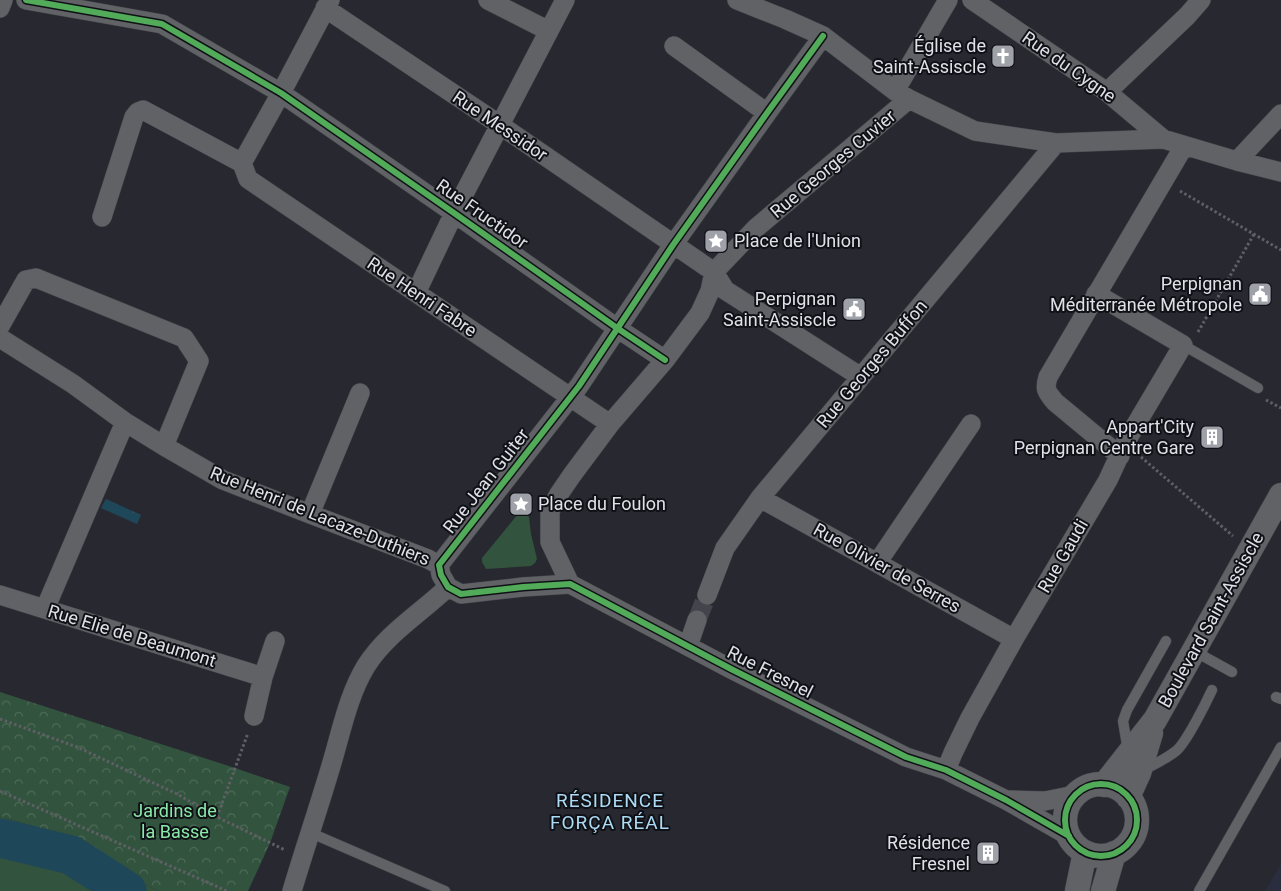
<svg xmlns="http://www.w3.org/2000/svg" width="1281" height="891" viewBox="0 0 1281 891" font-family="Roboto,sans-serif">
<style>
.built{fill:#292d3d}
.grass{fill:#32533d}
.park{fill:url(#park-crowns)}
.water{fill:url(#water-ripples)}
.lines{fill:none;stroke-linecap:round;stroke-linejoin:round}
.river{stroke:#1e475a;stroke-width:39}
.minor-tunnel{stroke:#43454c;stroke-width:19;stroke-dasharray:19 9;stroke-linecap:butt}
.service-casing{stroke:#46474e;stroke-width:11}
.minor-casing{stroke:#46474e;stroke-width:20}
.tertiary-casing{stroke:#46474e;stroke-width:25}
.path{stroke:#5f6065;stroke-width:3;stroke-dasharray:2.5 2.5;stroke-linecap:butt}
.service{stroke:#616266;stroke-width:10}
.minor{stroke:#616266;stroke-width:19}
.tertiary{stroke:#616266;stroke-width:24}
.cycleway-casing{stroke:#0f1116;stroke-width:9}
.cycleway{stroke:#51ab58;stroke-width:6}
.labels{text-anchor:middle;stroke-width:4;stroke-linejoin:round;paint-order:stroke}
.poi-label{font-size:18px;fill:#dfe1e8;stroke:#0f1116;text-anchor:end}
.street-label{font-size:18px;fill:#dfe1e8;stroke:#0f1116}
.park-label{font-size:18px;fill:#8be9a8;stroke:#0f1116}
.neighbourhood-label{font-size:19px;letter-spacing:1px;fill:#addbf5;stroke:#0f1116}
</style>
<defs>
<pattern id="park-crowns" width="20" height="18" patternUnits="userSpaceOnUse" patternTransform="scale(1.25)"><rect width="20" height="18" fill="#32533d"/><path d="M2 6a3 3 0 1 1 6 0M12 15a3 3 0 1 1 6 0" fill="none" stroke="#4f6b59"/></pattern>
<pattern id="water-ripples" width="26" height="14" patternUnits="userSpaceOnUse" patternTransform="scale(1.25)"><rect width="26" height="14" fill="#1e475a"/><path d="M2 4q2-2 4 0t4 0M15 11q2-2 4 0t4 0" fill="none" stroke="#3e6172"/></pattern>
</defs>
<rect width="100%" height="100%" fill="#282930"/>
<path class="built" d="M1281 864V891H1265Z"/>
<path class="grass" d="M518 514H525L529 517 531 534 537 559 535 563 531 566 486 569 482 562V558Z
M0 816 42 829 158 891H0Z"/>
<path class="park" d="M0 692 235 768 290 787 270 843 248 891H158L42 829 0 816Z"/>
<path class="water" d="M106 499 141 515 137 524 101 508Z"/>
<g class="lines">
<path class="river" d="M0 838 71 855 127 891"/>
<path class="minor-tunnel" d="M697 620 707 595"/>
<g class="service-casing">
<path id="service" d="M1183 345 1258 388
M1194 651 1232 672
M1276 697 1281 699
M1128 751 1123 721 1127 710 1166 641
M1142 771C1153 765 1166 759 1176 751 1186 743 1206 703 1212 690
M311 833 445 891
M1199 891 1281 747"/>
</g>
<g class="minor-casing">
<path id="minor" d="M26 0 162 24 281 93 454 213 617 328 665 360
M488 0 549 31
M737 0 785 19 823 36 895 91 909 99 975 131 1056 143 1163 139 1237 161 1281 172
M972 0 1107 92 1163 139
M0 8 3 0
M325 8 500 125 714 272 725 290 861 377
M823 36 767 113 673 245 579 386 439 565 441 575 448 587 461 594 523 587 570 584 731 669 906 757 946 770 1006 800 1069 836
M674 46 767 113
M895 91 948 0
M1107 92 1187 16 1201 0
M1237 161 1281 114
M242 163 248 179 610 424
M242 163 281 93 330 0
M102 217 134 117 138 112 143 110 242 163
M714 272 756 228 909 99
M416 293 454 213 565 0
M0 326 26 280 36 278 184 338 199 361 164 446
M0 338 73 384 125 422 164 446 223 480 310 514 428 559 439 565
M1120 456 1055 402C1047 392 1044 390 1048 377L1184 146
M760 498 1014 639
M310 514 360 393
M877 563 971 424
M570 584 550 542V511L559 494 572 475 610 424 665 360 700 313 710 291 714 272
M0 595 263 677
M707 595 725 548 760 498 1056 143
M45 609 125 422
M688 646 697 620
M254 716 263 677 275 641
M946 770 953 753 970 718 1014 639 1108 480 1125 443 1183 345 1096 294
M1010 800 1045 801 1075 795
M292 891C305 847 320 804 333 759 342 728 349 694 366 666 387 633 421 613 448 587"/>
</g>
<g class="tertiary-casing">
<path id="tertiary" d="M1065 820a36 36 0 1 1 72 0a36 36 0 1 1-72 0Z
M1104 785 1155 720 1281 495
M1128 797 1139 773 1151 733
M1077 891 1085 852
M1103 891 1114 853"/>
</g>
<path class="path" d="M1180 191 1281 250
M1198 332 1254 234
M1266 400 1281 408
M1141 457 1233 536
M0 719 77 747 177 794 217 817 285 850
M0 791 227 891
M217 817 248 733"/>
<use href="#service" class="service"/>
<use href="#minor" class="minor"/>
<use href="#tertiary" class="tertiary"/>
<g class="cycleway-casing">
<path id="cycleway" d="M26 0 162 24 281 93 454 213 617 328 665 360
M823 36 767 113 673 245 579 386 439 565 441 575 448 587 461 594 523 587 570 584 731 669 906 757 946 770 1006 800 1069 836
M1065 820a36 36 0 1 1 72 0a36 36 0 1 1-72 0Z"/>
</g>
<use href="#cycleway" class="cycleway"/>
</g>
<defs>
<g id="church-square" transform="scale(1.25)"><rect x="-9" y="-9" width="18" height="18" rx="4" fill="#9fa1a8" stroke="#0f1116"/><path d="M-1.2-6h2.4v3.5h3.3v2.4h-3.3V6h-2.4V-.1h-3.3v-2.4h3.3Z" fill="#fff"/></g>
<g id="sight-square" transform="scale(1.25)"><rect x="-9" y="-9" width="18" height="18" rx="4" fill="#9fa1a8" stroke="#0f1116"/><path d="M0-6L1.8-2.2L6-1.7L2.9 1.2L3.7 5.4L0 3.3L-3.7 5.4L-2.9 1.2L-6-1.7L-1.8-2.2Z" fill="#fff"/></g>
<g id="civic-square" transform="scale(1.25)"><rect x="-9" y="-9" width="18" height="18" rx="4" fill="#9fa1a8" stroke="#0f1116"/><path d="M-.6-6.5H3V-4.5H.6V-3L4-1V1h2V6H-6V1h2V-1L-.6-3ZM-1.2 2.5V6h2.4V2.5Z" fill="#fff"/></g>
<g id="building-square" transform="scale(1.25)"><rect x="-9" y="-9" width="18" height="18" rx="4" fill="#9fa1a8" stroke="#0f1116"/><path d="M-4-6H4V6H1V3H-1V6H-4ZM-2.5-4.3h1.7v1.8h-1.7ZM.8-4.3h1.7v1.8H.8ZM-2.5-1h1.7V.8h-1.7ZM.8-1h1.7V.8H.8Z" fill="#fff"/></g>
</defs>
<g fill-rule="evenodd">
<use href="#church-square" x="1003" y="56"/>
<use href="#sight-square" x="716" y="241"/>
<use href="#civic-square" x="1260" y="294"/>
<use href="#civic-square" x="854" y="309"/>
<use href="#building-square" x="1212" y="437"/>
<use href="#sight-square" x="521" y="504"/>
<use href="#building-square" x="988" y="853"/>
</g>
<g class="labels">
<g class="poi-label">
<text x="986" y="52">Église de<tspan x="986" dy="21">Saint-Assiscle</tspan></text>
<text x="734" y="247" text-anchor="start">Place de l'Union</text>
<text x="1242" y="290">Perpignan<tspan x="1242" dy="21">Méditerranée Métropole</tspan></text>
<text x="836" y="305">Perpignan<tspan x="836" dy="21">Saint-Assiscle</tspan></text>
<text x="1194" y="433">Appart'City<tspan x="1194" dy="21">Perpignan Centre Gare</tspan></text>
<text x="538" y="510" text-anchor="start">Place du Foulon</text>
<text x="970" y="849">Résidence<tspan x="970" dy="21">Fresnel</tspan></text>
</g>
<g class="street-label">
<text transform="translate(1069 67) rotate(35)" y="6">Rue du Cygne</text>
<text transform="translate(500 126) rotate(34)" y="6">Rue Messidor</text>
<text transform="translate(833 164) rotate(-40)" y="6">Rue Georges Cuvier</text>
<text transform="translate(482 214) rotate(35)" y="6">Rue Fructidor</text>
<text transform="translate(422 297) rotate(34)" y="6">Rue Henri Fabre</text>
<text transform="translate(872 364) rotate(-50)" y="6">Rue Georges Buffon</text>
<text transform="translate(486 481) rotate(-52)" y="6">Rue Jean Guiter</text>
<text transform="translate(320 516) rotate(22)" y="6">Rue Henri de Lacaze-Duthiers</text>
<text transform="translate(1063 556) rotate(-60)" y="6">Rue Gaudi</text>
<text transform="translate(887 568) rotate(29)" y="6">Rue Olivier de Serres</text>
<text transform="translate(1211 620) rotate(-61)" y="6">Boulevard Saint-Assiscle</text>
<text transform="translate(132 636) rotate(17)" y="6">Rue Elie de Beaumont</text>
<text transform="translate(770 672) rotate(27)" y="6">Rue Fresnel</text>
</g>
<g class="park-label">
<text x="175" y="817">Jardins de<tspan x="175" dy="21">la Basse</tspan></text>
</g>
<g class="neighbourhood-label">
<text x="610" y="807">RÉSIDENCE<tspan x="610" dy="22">FORÇA RÉAL</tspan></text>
</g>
</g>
</svg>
